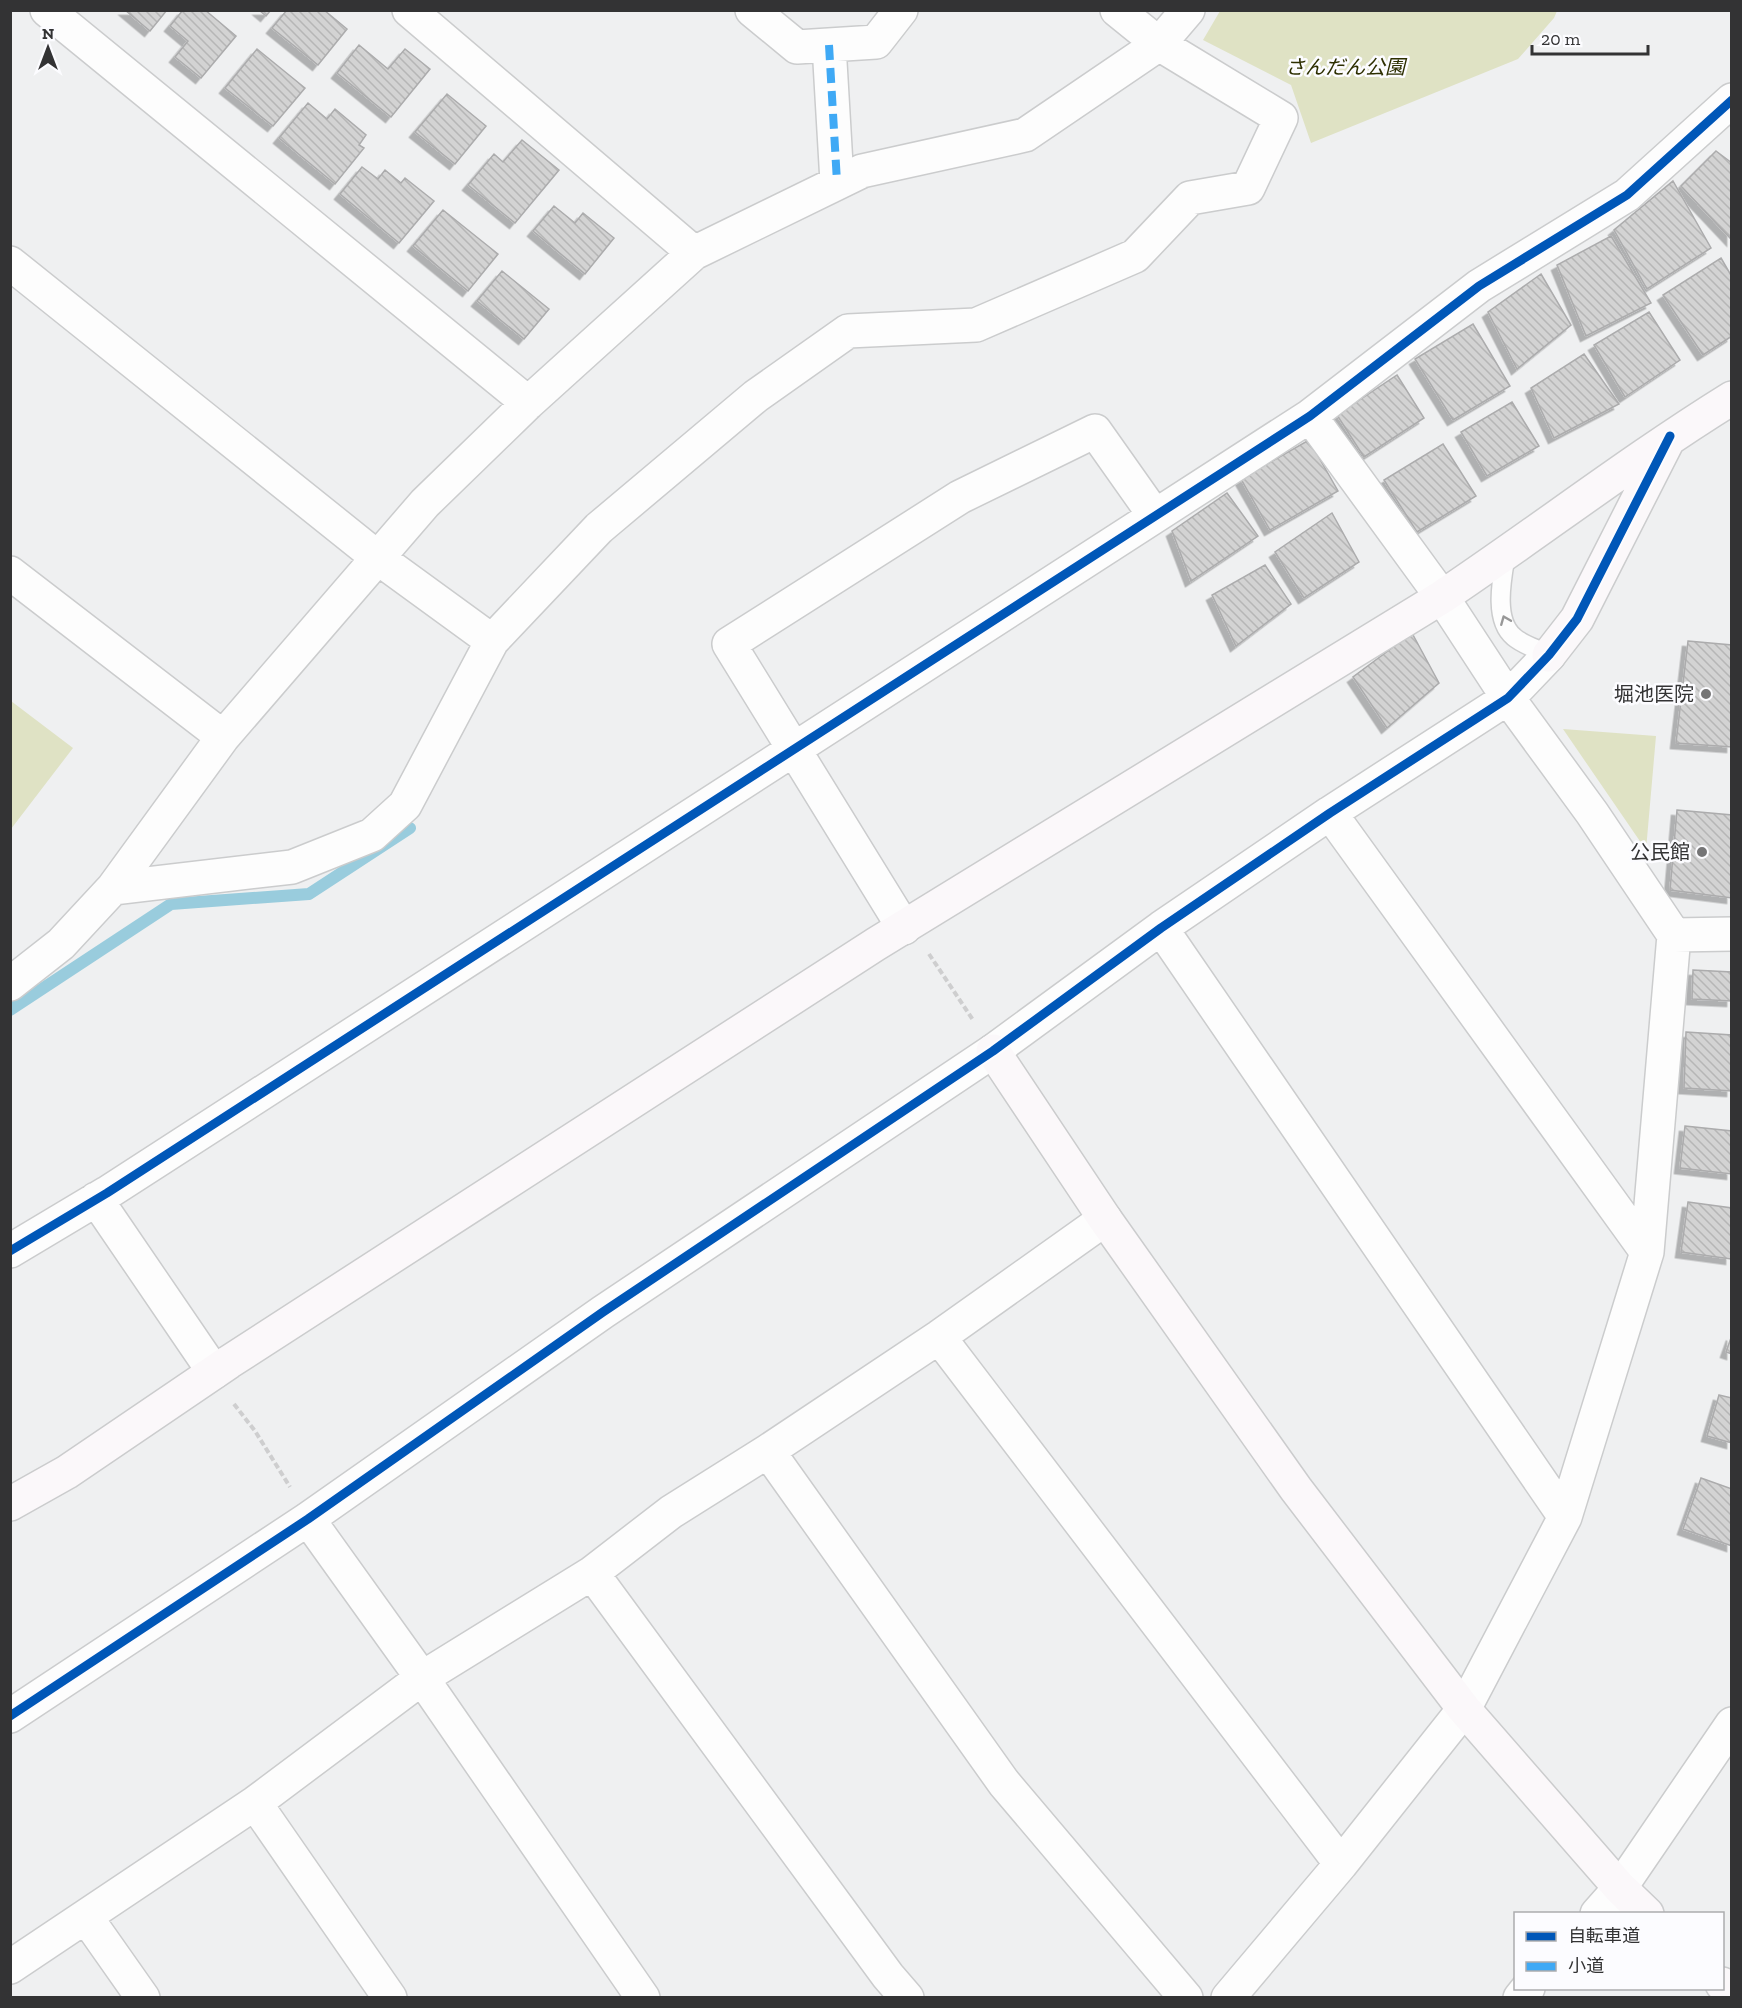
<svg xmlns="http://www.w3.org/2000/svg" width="1742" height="2008" viewBox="0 0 1742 2008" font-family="'Zilla Slab','Noto Sans JP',serif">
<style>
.green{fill:#dfe2c4}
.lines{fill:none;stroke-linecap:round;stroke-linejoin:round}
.stream{stroke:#9cd;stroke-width:12}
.building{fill:url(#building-back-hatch);stroke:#acacad;stroke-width:1.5;filter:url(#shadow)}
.lane-casing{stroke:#cbcccd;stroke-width:21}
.street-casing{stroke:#cbcccd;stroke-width:36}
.secondary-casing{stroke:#cbcccd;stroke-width:36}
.path{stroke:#cececf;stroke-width:4;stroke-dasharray:6 3;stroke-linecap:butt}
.lane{stroke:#fdfdfd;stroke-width:18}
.street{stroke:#fdfdfd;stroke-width:33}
.secondary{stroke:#fbf8fa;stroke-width:33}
.quiet{stroke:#3fa9f5;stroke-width:8;stroke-dasharray:15 8;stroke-linecap:butt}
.cycleway-casing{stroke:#fcfcff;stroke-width:13}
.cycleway{stroke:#0057b8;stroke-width:9}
.oneway{stroke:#989898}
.poi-dot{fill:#757576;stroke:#fcfcff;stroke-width:2}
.labels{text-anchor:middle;stroke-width:5;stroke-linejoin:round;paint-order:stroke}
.park-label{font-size:20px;font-style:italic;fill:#2d2f00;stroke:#fcfcff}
.poi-label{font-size:20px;fill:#333334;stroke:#fcfcff;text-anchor:end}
</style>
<defs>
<pattern id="building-back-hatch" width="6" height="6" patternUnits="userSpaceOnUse" patternTransform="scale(1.5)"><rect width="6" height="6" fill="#d3d3d3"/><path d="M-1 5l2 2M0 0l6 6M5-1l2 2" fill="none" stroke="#b6b6b6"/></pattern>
<filter id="shadow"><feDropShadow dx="-5.5" dy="5.5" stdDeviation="0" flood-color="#0004"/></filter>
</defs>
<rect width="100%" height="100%" fill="#eff0f1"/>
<path class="green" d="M1220 11V10L1557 11 1554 18 1518 59 1311 143 1291 85 1203 40Z
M11 701 73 748 11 829H10Z
M1563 729 1656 736 1646 850Z"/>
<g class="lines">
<path class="stream" d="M10 1010 171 904 309 894 410 828"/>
</g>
<path class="building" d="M125 10H167L150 31Z
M183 10H205L236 36 201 78 175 57 188 41 170 26Z
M259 10H271L266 16Z
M287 10H324L347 29 318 65 272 28Z
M359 45 388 69 405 49 430 69 391 117 337 73Z
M257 49 305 88 273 126 225 88Z
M447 94 486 126 455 164 415 132Z
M308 103 327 119 335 109 366 135 359 145 364 148 335 184 279 138Z
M522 140 559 170 515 223 468 185 494 154 503 162Z
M1716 151 1732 163V240L1681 186Z
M362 167 378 179 385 170 401 183 405 178 434 201 399 243 340 194Z
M1673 181 1711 248 1647 289 1614 230Z
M554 206 575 223 583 213 614 238 585 274 533 231Z
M443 210 498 254 468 291 413 246Z
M1611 236 1651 303 1586 336 1557 265Z
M1721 258 1732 277V336L1703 355 1663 295Z
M502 271 549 309 524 339 477 301Z
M1541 274 1571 325 1517 369 1488 312Z
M1649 312 1680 360 1625 397 1594 345Z
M1473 324 1510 386 1453 420 1415 359Z
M1584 354 1619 404 1554 438 1531 388Z
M1397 375 1424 418 1364 457 1337 415Z
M1512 402 1539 446 1487 476 1461 432Z
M1309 440 1338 491 1270 530 1241 479Z
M1443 444 1476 496 1417 532 1384 480Z
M1227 493 1258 536 1191 581 1172 531Z
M1332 513 1359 562 1304 598 1275 552Z
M1265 565 1291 604 1236 646 1212 595Z
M1412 633 1439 683 1387 728 1353 677Z
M1688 641 1732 645V747L1676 743Z
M1677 810 1732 815V898L1670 890Z
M1693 970 1732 972V1001L1692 999Z
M1686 1032 1732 1035V1091L1684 1088Z
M1685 1126 1732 1131V1174L1680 1168Z
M1688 1202 1732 1208 1731 1259 1681 1252Z
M1732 1335V1354L1726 1352Z
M1719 1395 1732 1398V1443L1707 1436Z
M1701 1478 1732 1489V1546L1683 1529Z"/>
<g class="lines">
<g class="lane-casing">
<path id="lane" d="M1506 554C1502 578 1493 620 1514 637 1523 645 1538 649 1549 655"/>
</g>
<g class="street-casing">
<path id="street" d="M47 10 528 403
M409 10 694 253
M752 10 797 47 876 42 901 10
M829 45 837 182
M10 263 378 558 492 641 599 528 756 396 848 331 976 325 1135 256 1190 198 1248 188 1281 118 1159 44 1117 10
M10 573 223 737 425 503 528 403 694 253 862 171 1025 135 1159 44 1188 10
M1330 813 1647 1252
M113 888 292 867 372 835 405 805 492 641
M904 928 729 644 960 497 1095 431 1155 516
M1161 928 1565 1517
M1674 935 1732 934
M10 984 61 944 113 888 223 737
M96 1199 214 1372
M10 1251 107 1193 1310 416 1479 286 1627 195 1732 100
M939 1337 1341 1864
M768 1451 1004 1783 1186 1998
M308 1519 422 1678 643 1998
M592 1573 888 1976 907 1998
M10 1716 308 1519 603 1312 993 1051 1161 928 1330 813 1508 698 1549 655
M255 1803 390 1998
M1597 1914 1620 1888 1732 1724
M86 1917 143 1998
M10 1967 255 1803 422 1678 592 1573 671 1512 768 1451 939 1337 1105 1219
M1228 1998 1341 1864 1464 1709 1565 1517 1647 1252 1674 935 1592 813 1508 698 1442 597 1310 416
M1520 1998 1528 1988"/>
</g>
<g class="secondary-casing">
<path id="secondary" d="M1549 655 1577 619 1668 440
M993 1051 1105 1219 1296 1489 1464 1709 1620 1888 1647 1914
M10 1504 67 1472 229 1362 876 944 1442 597C1539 532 1632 460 1732 398
M1722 1984 1732 1993"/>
</g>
<path class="path" d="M929 954 973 1020
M234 1404 255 1431 290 1487"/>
<use href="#lane" class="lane"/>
<use href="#street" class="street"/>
<use href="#secondary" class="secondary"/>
<path class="quiet" d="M829 45 837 182"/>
<g class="cycleway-casing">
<path id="cycleway" d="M10 1251 107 1193 1310 416 1479 286 1627 195 1732 100
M10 1716 308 1519 603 1312 993 1051 1161 928 1330 813 1508 698 1549 655 1577 619 1670 436"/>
</g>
<use href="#cycleway" class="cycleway"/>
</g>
<defs><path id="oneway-chevron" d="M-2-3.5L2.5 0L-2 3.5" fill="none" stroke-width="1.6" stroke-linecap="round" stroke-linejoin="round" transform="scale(1.5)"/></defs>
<use class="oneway" href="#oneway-chevron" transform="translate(1505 620) rotate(-112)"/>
<g class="poi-dot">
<circle cx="1706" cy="694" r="6"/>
<circle cx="1702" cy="852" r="6"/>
</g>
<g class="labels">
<g class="park-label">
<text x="1345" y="74">さんだん公園</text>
</g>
<g class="poi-label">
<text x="1694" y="701">堀池医院</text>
<text x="1690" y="859">公民館</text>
</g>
</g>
<rect width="1742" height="2008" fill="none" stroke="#333334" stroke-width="24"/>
<rect x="1514" y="1912" width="210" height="78" fill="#fcfcff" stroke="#acacae" stroke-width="1.5"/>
<rect x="1526" y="1932" width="30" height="9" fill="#0057b8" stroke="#acacae" stroke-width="1.5"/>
<text x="1568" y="1942" font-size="18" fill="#333334">自転車道</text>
<rect x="1526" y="1962" width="30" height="9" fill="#3fa9f5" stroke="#acacae" stroke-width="1.5"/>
<text x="1568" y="1972" font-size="18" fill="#333334">小道</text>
<g transform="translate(48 48)" stroke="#fcfcff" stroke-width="4.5" paint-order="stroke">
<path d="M0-4.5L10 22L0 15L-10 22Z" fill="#333334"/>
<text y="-9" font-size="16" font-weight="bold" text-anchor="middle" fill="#333334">N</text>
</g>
<path d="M1532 45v9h116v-9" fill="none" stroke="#333334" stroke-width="3"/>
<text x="1541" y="45" font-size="18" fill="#333334" stroke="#fcfcff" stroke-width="4.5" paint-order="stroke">20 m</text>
</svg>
